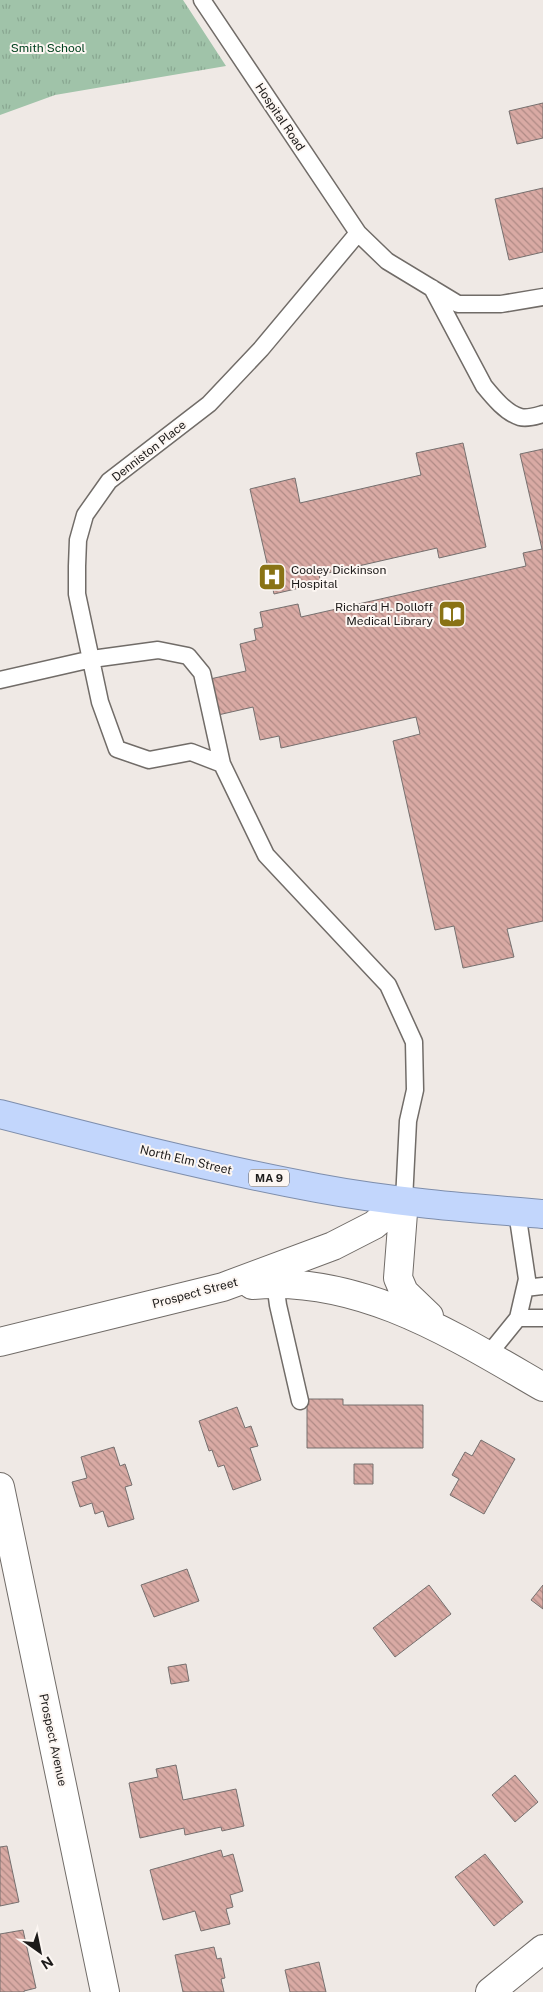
<svg xmlns="http://www.w3.org/2000/svg" width="543" height="1992" viewBox="0 0 543 1992" font-family="'Public Sans',sans-serif">
<style>
.park{fill:url(#park-tufts)}
.building{fill:url(#building-back-hatch);stroke:#76706f}
.lines{fill:none;stroke-linecap:round;stroke-linejoin:round}
.service-casing{stroke:#716c68;stroke-width:19}
.minor-casing{stroke:#716c68;stroke-width:30}
.secondary-casing{stroke:#716c68;stroke-width:30}
.trunk-casing{stroke:#7e8eac;stroke-width:30}
.service{stroke:#fff;stroke-width:16}
.minor{stroke:#fff;stroke-width:28}
.secondary{stroke:#fff;stroke-width:28}
.trunk{stroke:#c2d6fc;stroke-width:28}
.labels{text-anchor:middle;stroke-width:4;stroke-linejoin:round;paint-order:stroke}
.shield{fill:#fcf6f2;stroke:#605d5b;stroke-width:1}
.shield-label{font-size:11px;font-weight:bold;fill:#1d1b1a}
.park-label{font-size:12px;fill:#00421f;stroke:#fcf6f2}
.street-label{font-size:12px;fill:#1d1b1a;stroke:#fcf6f2}
.poi-label{font-size:12px;fill:#1d1b1a;stroke:#fcf6f2;text-anchor:start}
</style>
<defs>
<pattern id="park-tufts" width="24" height="20" patternUnits="userSpaceOnUse" patternTransform="scale(1.25)"><rect width="24" height="20" fill="#a0c3a9"/><path d="M3 7l-1-3M5 7V3M7 7l1-3M15 17l-1-3M17 17v-4M19 17l1-3" fill="none" stroke="#89a791"/></pattern>
<pattern id="building-back-hatch" width="6" height="6" patternUnits="userSpaceOnUse" patternTransform="scale(1.25)"><rect width="6" height="6" fill="#d9aaa4"/><path d="M-1 5l2 2M0 0l6 6M5-1l2 2" fill="none" stroke="#af8a85"/></pattern>
</defs>
<rect width="100%" height="100%" fill="#efe9e5"/>
<path class="park" d="M0 0H183L226 66 55 95 0 115Z"/>
<path class="building" d="M543 103V138L517 144 509 111Z
M543 188V252L509 260 495 199Z
M463 443 486 547 439 558 437 548 319 575 321 583 274 594 250 489 295 478 300 503 421 475 416 453Z
M543 449V921L507 929 514 957 463 968 454 926 435 930 393 741 420 734 416 717 281 748 279 736 260 740 253 707 218 715 210 679 246 671 240 644 256 640 254 629 263 627 260 612 298 604 301 617 526 566 523 553 542 549 520 454Z
M307 1399H343V1405H423V1448H307Z
M237 1407 245 1428 251 1426 258 1446 250 1448 261 1480 233 1490 224 1465 218 1467 212 1450 209 1451 199 1421Z
M481 1440 515 1459 484 1514 450 1495 459 1479 452 1475 465 1452 472 1456Z
M114 1447 120 1466 125 1464 132 1485 125 1487 134 1519 108 1527 103 1511 95 1514 92 1503 80 1507 72 1482 87 1478 81 1457Z
M354 1464H373V1484H354Z
M187 1569 199 1601 154 1617 141 1585Z
M429 1585 451 1614 395 1657 373 1628Z
M543 1585V1609L531 1600Z
M186 1664 189 1681 171 1684 168 1667Z
M176 1765 183 1800 236 1789 244 1826 222 1831 221 1827 185 1835 184 1828 140 1838 129 1783 158 1777 156 1769Z
M515 1775 538 1802 515 1822 492 1795Z
M7 1846 19 1902 0 1906V1847Z
M221 1850 223 1857 233 1854 243 1891 230 1895 233 1907 226 1909 230 1924 201 1931 195 1911 163 1920 150 1870Z
M485 1854 523 1902 494 1926 455 1877Z
M23 1930 36 1988 24 1991V1992H0V1934Z
M214 1947 217 1959 221 1958 225 1978 221 1979 224 1992H183L175 1955Z
M319 1962 326 1992H290L285 1970Z"/>
<g class="lines">
<g class="service-casing">
<path id="service" d="M202 0 358 233 387 261 458 304H501L543 297
M432 288 484 386C493 397 506 413 520 417 527 419 536 416 543 414
M0 680 92 659 158 650 188 656 202 673 222 764 266 855 388 985 414 1042 415 1090 408 1121 404 1200
M222 764 191 752 149 760 117 749 100 702 77 594V566L78 540 85 515 109 481 209 404 261 349 358 233
M275 1283 278 1305 300 1401
M525 1288 543 1286
M518 1318H543
M488 1355 518 1318 527 1279 517 1212"/>
</g>
<g class="minor-casing">
<path id="minor" d="M0 1487 105 1992
M490 1992 543 1949"/>
</g>
<g class="secondary-casing">
<path id="secondary" d="M404 1200 398 1278 404 1292 429 1316
M252 1285C360 1275 453 1335 543 1387
M0 1342 223 1287 333 1246 374 1225 404 1200"/>
</g>
<g class="trunk-casing">
<path id="trunk" d="M0 1114C105 1141 210 1168 317 1188 391 1202 468 1208 543 1214"/>
</g>
<use href="#service" class="service"/>
<use href="#minor" class="minor"/>
<use href="#secondary" class="secondary"/>
<use href="#trunk" class="trunk"/>
</g>
<defs>
<g id="hospital-square" transform="scale(1.4375)"><rect x="-9" y="-9" width="18" height="18" rx="4" fill="#897315" stroke="#fcf6f2"/><path d="M-5-5h3v3.5h4V-5h3V5h-3V1.5h-4V5h-3Z" fill="#fff"/></g>
<g id="library-square" transform="scale(1.4375)"><rect x="-9" y="-9" width="18" height="18" rx="4" fill="#897315" stroke="#fcf6f2"/><path d="M-6-4Q-3-5.5-.7-3.5V5Q-3 3-6 4ZM6-4Q3-5.5 .7-3.5V5Q3 3 6 4Z" fill="#fff"/></g>
</defs>
<g fill-rule="evenodd">
<use href="#hospital-square" x="272" y="577"/>
<use href="#library-square" x="452" y="614"/>
</g>
<g class="labels">
<rect class="shield" x="249" y="1169.5" width="40" height="17" rx="4"/>
<g class="shield-label">
<text x="269" y="1182">MA 9</text>
</g>
<g class="park-label">
<text x="48" y="52">Smith School</text>
</g>
<g class="street-label">
<text transform="translate(280 117) rotate(56)" y="4">Hospital Road</text>
<text transform="translate(149 451) rotate(-38)" y="4">Denniston Place</text>
<text transform="translate(186 1160) rotate(13)" y="4">North Elm Street</text>
<text transform="translate(195 1293) rotate(-15)" y="4">Prospect Street</text>
<text transform="translate(53 1740) rotate(78)" y="4">Prospect Avenue</text>
</g>
<g class="poi-label">
<text x="291" y="574">Cooley Dickinson<tspan x="291" dy="14">Hospital</tspan></text>
<text x="433" y="611" text-anchor="end">Richard H. Dolloff<tspan x="433" dy="14">Medical Library</tspan></text>
</g>
</g>
<g transform="translate(40 1952) rotate(147)" stroke="#fcf6f2" stroke-width="4" paint-order="stroke">
<path d="M0-4L9 19L0 12L-9 19Z" fill="#1d1b1a"/>
<text y="-8" font-size="14" font-weight="bold" text-anchor="middle" fill="#1d1b1a">N</text>
</g>
</svg>
